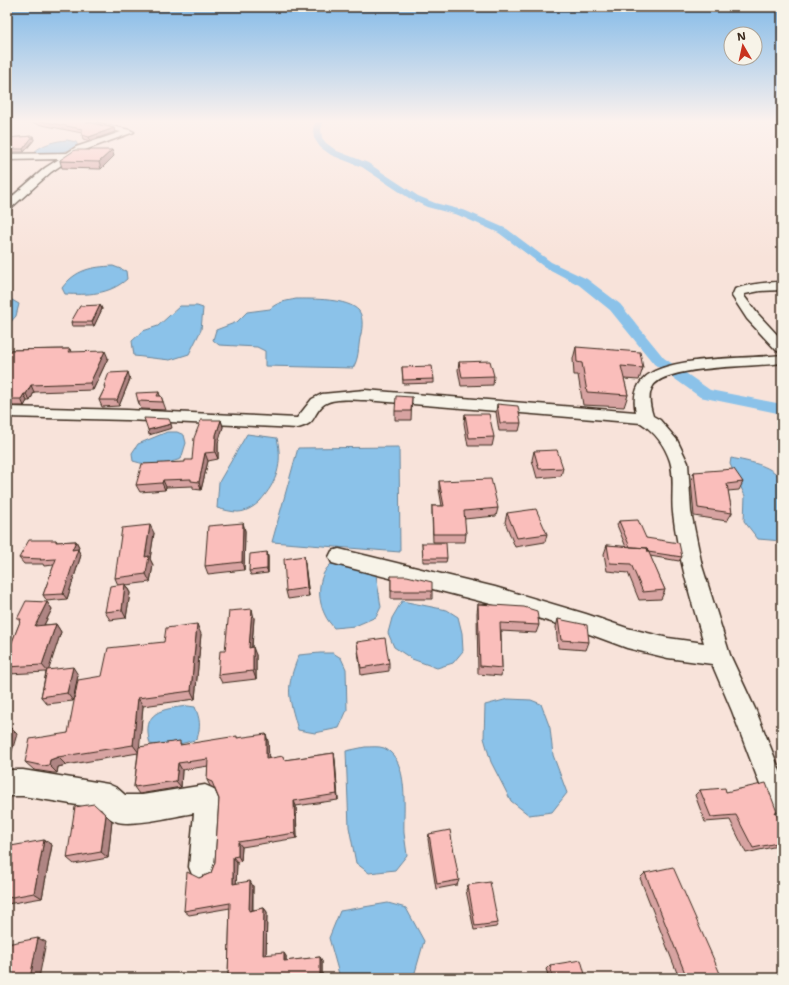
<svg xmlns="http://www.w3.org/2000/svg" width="789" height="985" viewBox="0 0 789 985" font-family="'Shantell Sans',sans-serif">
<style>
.water{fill:#8bc2e9;stroke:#6b8598}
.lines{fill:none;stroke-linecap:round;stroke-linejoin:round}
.canal{fill:#8bc2e9;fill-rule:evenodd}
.minor-casing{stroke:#3b2a1e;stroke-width:3}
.minor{fill:#f7f3e8;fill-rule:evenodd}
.wall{fill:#d7a3a1;stroke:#3b2a1e}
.shaded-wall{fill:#af8583;stroke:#3b2a1e}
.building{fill:#fabebb;stroke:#3b2a1e}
</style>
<rect width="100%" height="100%" fill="#f8e3da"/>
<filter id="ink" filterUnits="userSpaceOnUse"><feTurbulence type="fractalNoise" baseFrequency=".025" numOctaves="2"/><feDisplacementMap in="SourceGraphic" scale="8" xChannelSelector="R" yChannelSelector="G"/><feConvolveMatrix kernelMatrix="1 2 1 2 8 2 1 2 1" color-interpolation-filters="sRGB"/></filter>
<g filter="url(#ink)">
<path class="water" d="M67 140 76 142 78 146C64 154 50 154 34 152 43 144 55 141 67 140Z
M113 266 126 271 127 279C109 295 87 295 65 294L62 288C76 269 92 267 113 266Z
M296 299C312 299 348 298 359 311 364 318 362 331 360 338 358 349 359 358 353 368L265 366V351L257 347 219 345 213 340 216 330 237 322 247 312 270 309C277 302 287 301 296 299Z
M7 300H12L19 304 16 316 7 326Z
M180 306H197L203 308 201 330 189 354 170 360 134 356 132 341 143 331 158 326Z
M167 432H177L184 435 186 443 181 459C162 465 152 467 133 461L132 453 138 444Z
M247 434 277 438C283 464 277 482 260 501 255 506 246 512 238 512 232 512 224 510 217 508L219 482Z
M399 447 400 552 272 542 298 448Z
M731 458C750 462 768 464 782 479V541L758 539 744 521 745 496 730 464Z
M331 564C348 565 362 564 376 575L381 607 376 617 355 626 334 628C331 624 327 620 325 615 317 599 317 576 331 564Z
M402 601 447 610 458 617 462 633 463 651 453 663 437 668 412 659 394 647 388 633 392 618Z
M320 653H333L341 658 346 669 347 710 339 728 315 733 298 730C288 694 285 690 299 655Z
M508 699 531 700 541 704 550 728 553 755 567 793 552 812 529 815 511 801 491 762 484 738 485 705Z
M188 706 195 707C200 719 201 726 197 739 183 744 165 748 150 744 141 711 162 709 188 706Z
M365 747C371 747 379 746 384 748 410 760 403 809 404 833 405 840 406 848 407 855L395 870 369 873 356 863 349 827 346 751Z
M388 903 406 908 424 941 414 976 406 978H347L339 974 329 938 340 911Z"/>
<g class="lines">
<path class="canal" d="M316 120H324L321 129 322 138 326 143 337 151 368 163 418 196 435 203 466 211 507 229 551 262 587 279 620 304 664 358 710 390 782 404V414L700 397 654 364 610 310 579 285 543 266 499 233 458 215 427 207 412 200 362 167 331 155 320 147 314 138 313 129Z"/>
<g class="minor-casing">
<path id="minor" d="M68 120H84L130 130 134 132 82 151 51 172 11 208 7 209V201L45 168 59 159 7 160V154L67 153 76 147 121 132Z
M782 282V290L760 291 745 294 744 296 757 313 782 340V352L777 351 747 319 732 296 735 289C750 284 766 282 782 282Z
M782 355V363C756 367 667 365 653 386 647 395 650 407 653 416L660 420 677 440 688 463 691 512 702 566 730 655 756 711 782 776V823L773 819 732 711 712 664 668 658 627 648 584 632 495 605 339 565 332 563 329 557 332 551 339 549 495 587 586 614 627 628 668 638 704 643C691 600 678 557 673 513 671 497 675 477 670 461 665 446 655 432 641 423L365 400C353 400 331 397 322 406 311 417 317 423 298 428L127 420 7 417V407L127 410 297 418 312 399 322 394 365 390 636 412C632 396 637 381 651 373 679 356 748 359 782 355Z
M7 770H23L108 784 117 788 125 795H142L205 785 214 789 221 805 217 867 213 877 203 881 193 877 189 867 194 813C175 816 136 826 118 822 110 820 106 815 101 809L23 796H7Z"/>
</g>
<use href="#minor" class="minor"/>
</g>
<path class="wall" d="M17 120H78L114 128 115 132 90 141 83 139 82 135V133Z
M92 120H103L101 122Z
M33 136 34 140 24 152H7V138Z
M114 156 101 169 62 168 60 161Z
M780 220H782V229L778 225Z
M100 305 102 309 94 326H72L71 322Z
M576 347 643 368 639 380 624 379 628 395 624 407 583 405 578 375H574L573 359Z
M70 349 71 352 108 358 93 390 34 392 30 401H27L24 406H7V350Z
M459 362 494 376 493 385 461 386 458 370Z
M402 367 434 379V383L403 384Z
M130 379 119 406 102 407 99 400 105 388 104 386Z
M159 392 160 396H161L166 410 141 409 138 401Z
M412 397 411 420H395V411Z
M497 404 521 423 519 431H499L496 412Z
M465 414 494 437 492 446H468L464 423Z
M221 420 223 427 218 443V459L208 461 201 490 193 489V486L166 487 165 490 140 492 136 485 185 462 192 460Z
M534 451 563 468 561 476 537 478 532 460Z
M694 472 743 482 739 490 728 491 732 513 727 521 694 516 691 480Z
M439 481 498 508 496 516 464 519 466 534 465 542H433L432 514V506H442L439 489Z
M507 513 547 534 545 542 515 547 505 522Z
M619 521 646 538 682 557 679 561 650 556 665 590 661 599 639 600 628 573 607 571 604 554 607 545 626 547 617 525Z
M243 523 245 531 244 570 208 574 205 566Z
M154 533 150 559 153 565 150 582 126 585 130 593 126 618 110 620 105 612 118 585 115 578Z
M56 540 57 542 76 541 79 547 78 550 81 555 67 599 47 601 43 595 54 565 44 566 43 564H24L19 558Z
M422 543 447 558 446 562H423Z
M267 552 268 557V573L251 575 249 571Z
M304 556 309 596 288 599 286 591Z
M391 576 432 591V599H391Z
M47 602 52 609 44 625 56 624 61 632 48 670 78 675 73 701 47 704 41 697 46 672 9 674 7 672V655L20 622 17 619Z
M478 604 539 625 536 633 501 631 502 668 501 676 478 674 477 613Z
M254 618 252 648 256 655V679L222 683 218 675 225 651Z
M558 619 589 642 586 650 558 648 556 627Z
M201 634 195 699 143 706 139 747 182 745 237 738 268 741 269 758 285 760 334 753 335 760 338 800 296 806 297 838 242 847 241 861 237 862 236 883 253 886V910L264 908 267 912 266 955 286 956V961L320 957 322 961V978H228L230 908 189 915 184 911 199 878 211 873 215 862 219 799 214 788 210 786 207 780 208 766 182 770 181 787 139 794 134 787 138 753 66 765 58 767 57 773H53L34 770 25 762 68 733 102 676 164 642Z
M357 642 389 663V671L361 675Z
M700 790 726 792 777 812 775 813 782 825V845L746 853 730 820 705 822 695 795Z
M112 821 108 858 74 864 67 858Z
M429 834 459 880 457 885 436 889 428 839Z
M44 840 52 845 42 898 7 904V864Z
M645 873 722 978H679L640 878Z
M468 885 498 923 496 927 474 930 466 890Z
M550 965 586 978H549L546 969Z"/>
<path class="shaded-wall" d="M114 128 115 132 90 141 89 137Z
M33 136 34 140 24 152 23 149Z
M112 150 114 156 101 169 99 162Z
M100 305 102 309 94 326 92 322Z
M105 351 108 358 93 390 90 383Z
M128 372 130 379 119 406 117 400Z
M31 385 34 392 30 401 26 394Z
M24 394 27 401 24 406 21 399Z
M221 420 223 427 218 443V459L215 452 216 435Z
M171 424 172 428 149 435 148 430Z
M205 453 208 461 201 490 199 482Z
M163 480 166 487 165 490 162 483Z
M243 523 245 531 244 570 242 562Z
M150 525 154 533 150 559 153 565 150 582 146 574 145 557Z
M76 541 79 547 78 550 81 555 67 599 63 594 72 550Z
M267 552 268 557V573L267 569Z
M304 556 305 565 309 596 307 588Z
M125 584 130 593 126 618 122 610Z
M47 602 52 609 40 633 35 626Z
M252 609 254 618 251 656 249 648Z
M56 624 61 632 48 672 42 665Z
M197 624 201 634 195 699 191 691Z
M253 647 256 655V679L253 671Z
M73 667 78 675 73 701 67 693Z
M138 698 143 706 139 753 133 745Z
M11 728 17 734 7 768V741Z
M266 734 268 741 269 765 266 759Z
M334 753 335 760 338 800 337 794Z
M58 757 66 765 58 767 57 773 49 765 50 760Z
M178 763 182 770 181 787 176 781Z
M294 801 296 806 297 838 295 833Z
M106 815 112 821 108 858 101 852Z
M44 840 52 845 42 898 34 893Z
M238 842 242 847 241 861 238 856Z
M233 857 237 862 236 889 233 884Z
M250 881 253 886 252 915 249 911Z
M264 908 267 912 266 959 263 955Z
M38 938 46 942 39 978H30Z
M284 953 286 956V965L284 961Z
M320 957 322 961V978H320Z"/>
<path class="building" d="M35 120H78L114 128 89 137 82 135V129Z
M33 136 23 149H7V138Z
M75 150H112L99 162 60 161V160Z
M100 305 92 322H71L80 306Z
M576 347 640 352 643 368 621 366 628 395 587 392 582 363 577 362Z
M70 349 68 352 105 351 90 383 31 385 26 394H24L21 399H7V350Z
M490 361 494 376 462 377 459 362Z
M432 366 434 379 403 380 402 367Z
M128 372 117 400H99L106 386H104L109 373Z
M159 392 157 396H161L163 402 138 401 136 393Z
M396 396 412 397 411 411H395Z
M497 404 518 406 521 423H500Z
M465 414H489L494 437 469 438Z
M144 418 169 419 171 424 148 430Z
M201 420H221L216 435 215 452 205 453 199 482 191 481V479L163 480 162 483 136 485 142 464 185 462V460H192L194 438Z
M557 450 563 468 539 469 534 451Z
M734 469 743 482 727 484 732 513 698 508 694 472Z
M491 479 498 508 464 511 466 534H433L432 506H444L439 481Z
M536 509 547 534 517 538 507 513Z
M638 520 646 538 679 543 682 557 648 552 647 548 630 547 619 521Z
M243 523 242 562 205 566 208 526Z
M150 525 145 557 149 556 146 574 115 578 122 528Z
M29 540H56V542L76 541 72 550 78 549 63 594 43 595 56 559 40 560 41 559 19 558Z
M422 543H446L447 558H423Z
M607 545 647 548 665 590 643 592 631 564 610 563Z
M267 552V569L249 571 250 554Z
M304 556 307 588 286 591 284 559Z
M391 576H407L432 582V591H391Z
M125 584 122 610 105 612 110 586Z
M26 601 47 602 35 626 56 624 42 665 7 667V655L21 619H17Z
M478 604 524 607 537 611 539 625 500 623 502 668 480 666Z
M252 609 249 648 253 647V671L218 675 220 651H225L229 611Z
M558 619 587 625 589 642 561 640Z
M197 624 191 691 138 698 133 745 58 757 50 760 49 765 44 766 25 762 30 739 68 733 78 680 102 676 108 648 164 642 166 628Z
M385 638 389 663 361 668 357 642Z
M73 667 67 693 41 697 47 670Z
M11 728 7 741V729Z
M266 734V759L283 756 284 760 334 753 337 794 294 801 295 833 238 842V856L233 857V884L250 881 249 911 264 908 263 955 284 953V961L320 957V978H228L230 903 184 911 187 872 199 878 211 873 215 862 219 799 212 782 207 780 208 759 178 763 176 781 134 787 139 747 180 741V745L237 736V738Z
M766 783 777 812H775L782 825V842L753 848 736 815 711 817 700 790 725 788 726 792Z
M94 804 106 815 101 852 67 858 75 807Z
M450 830 459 880 437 884 429 834Z
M44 840 34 893 7 898V864L11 846Z
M673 867 722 978H687L645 873Z
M490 882 498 923 475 926 468 885Z
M38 938 30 978H7V944Z
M581 960 586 978H553L550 965Z"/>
</g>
<linearGradient id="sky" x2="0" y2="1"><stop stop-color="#83bae8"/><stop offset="0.47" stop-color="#fcf2ee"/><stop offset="1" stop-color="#fcf2ee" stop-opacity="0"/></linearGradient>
<rect width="789" height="258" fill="url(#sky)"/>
<rect width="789" height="985" fill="none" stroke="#f7f3e8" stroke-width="24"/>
<rect x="12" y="12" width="765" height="961" fill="none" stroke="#3b2a1e" stroke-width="1.5" filter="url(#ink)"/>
<g transform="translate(743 46) rotate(351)"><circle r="19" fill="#f7f3e8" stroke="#aca397"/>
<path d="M0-3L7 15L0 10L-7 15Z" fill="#c8321e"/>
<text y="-6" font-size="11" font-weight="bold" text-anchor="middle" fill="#3b2a1e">N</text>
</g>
</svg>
